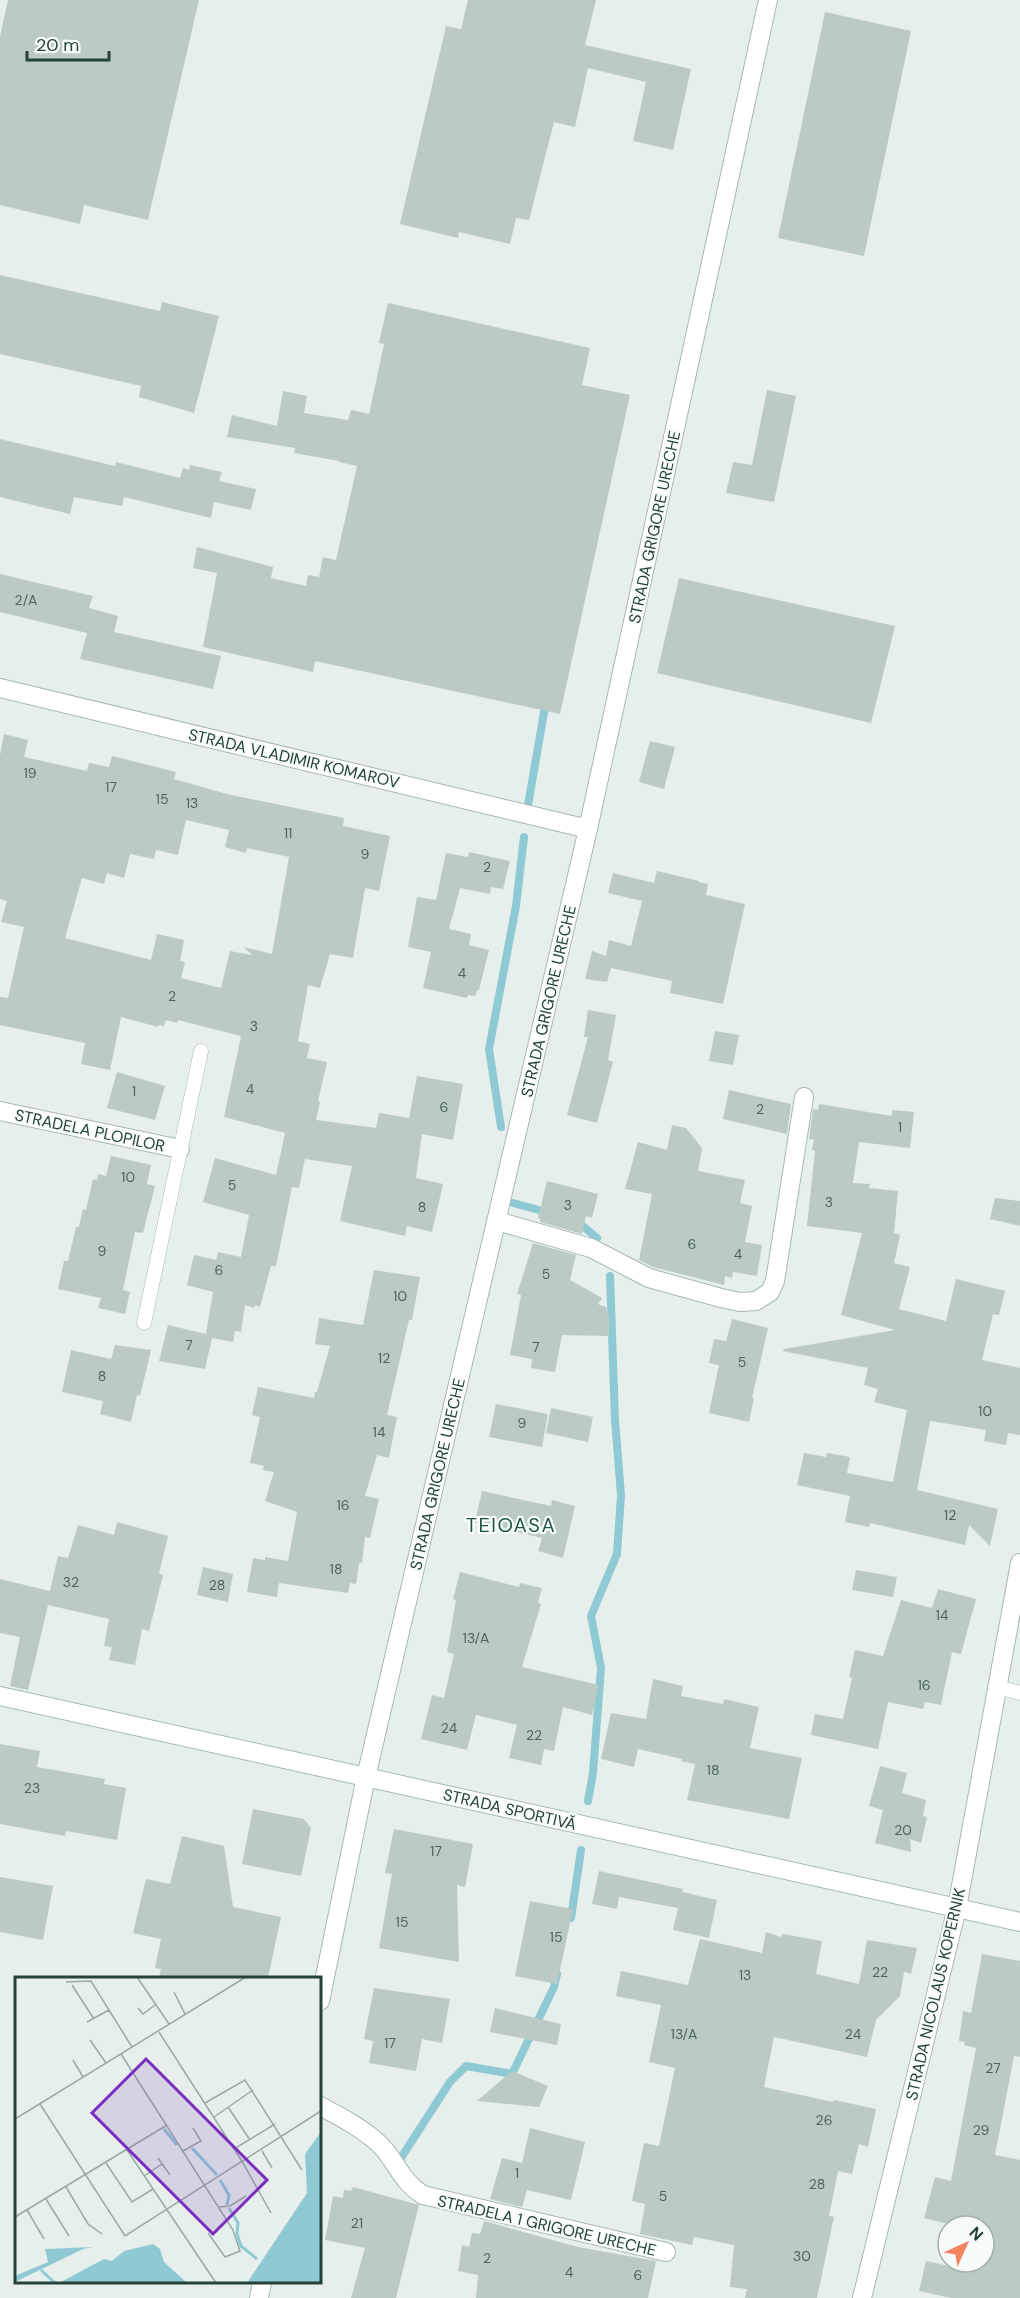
<svg xmlns="http://www.w3.org/2000/svg" width="1020" height="2298" viewBox="0 0 1020 2298" font-family="'DM Sans',sans-serif">
<style>
.lines{fill:none;stroke-linecap:round;stroke-linejoin:round}
.stream{stroke:#8ec9d4;stroke-width:8}
.building{fill:#bbcac4;fill-rule:evenodd}
.lane-casing{stroke:#a8b8b2;stroke-width:15}
.street-casing{stroke:#a8b8b2;stroke-width:20}
.secondary-casing{stroke:#a4bbb3;stroke-width:20}
.lane{stroke:#fff;stroke-width:14}
.street{stroke:#fff;stroke-width:18}
.secondary{stroke:#fff;stroke-width:18}
.labels{text-anchor:middle;stroke-width:4.5;stroke-linejoin:round;paint-order:stroke}
.number-label{font-size:14px;fill:#4a645c}
.street-label{font-size:16px;fill:#24423a;stroke:#f7fbf9}
.quarter-label{font-size:20px;letter-spacing:1.5px;fill:#1f5548;stroke:#f7fbf9}
.inset-river{fill:none;stroke:#8ec9d4;stroke-width:3}
.inset-road{fill:none;stroke:#98aaa4;stroke-width:1.5}
.view{fill:#7b2cbf;fill-opacity:0.15;stroke:#7b2cbf;stroke-width:3}
.inset-edge{fill:none;stroke:#24423a;stroke-width:3}
</style>
<rect width="100%" height="100%" fill="#e6efeb"/>
<g class="lines">
<path class="stream" d="M527 811 546 701
M501 1127 489 1049 516 906 524 837
M513 1203 550 1213
M577 1221 597 1238
M588 1801 593 1773 601 1668 591 1616 617 1554 621 1495 615 1420 610 1276
M571 1918 581 1850
M397 2164 450 2082 466 2066 512 2074 554 1987 557 1974"/>
</g>
<path class="building" d="M8 0H199L148 220 84 205 80 224 0 205V36Z
M468 0H596L585 45 691 69 673 150 633 141 646 82 588 68 575 127 554 122 529 220 516 218 510 244 459 232 458 238 400 224 446 26 461 29Z
M825 12 911 31 864 256 778 238Z
M0 275 160 311 162 302 219 316 194 413 139 397 141 386 0 354Z
M388 303 590 348 582 385 630 395 560 714 315 661 313 672 203 647 217 573 193 568 197 547 273 567 271 578 306 586 308 575 319 577 323 557 336 560 357 466 339 462V461L294 453 295 448 227 437 232 415 277 426 283 391 307 396 304 413 348 420 351 410 369 414 384 344 379 343Z
M767 390 796 396 774 502 726 493 733 462 752 465Z
M0 439 115 466 116 462 180 478 183 468 189 470 190 465 222 472 219 481 256 489 251 510 214 502 211 518 124 497 122 506 74 497 70 514 0 497Z
M0 574 93 596 89 608 118 616 114 632 221 656 213 689 80 659 87 633 0 612Z
M679 578 895 626 871 723 657 673Z
M4 734 28 740 24 757 87 771 89 763 109 767 112 756 176 772 174 779 227 794 344 818 343 826 390 836 379 891 365 888 353 958 330 954 320 988 308 985 298 1041 310 1044 307 1058 327 1062 318 1101 320 1102 316 1120 376 1128 379 1113 409 1118 417 1076 463 1084 453 1140 422 1134 416 1178 443 1184 432 1232 407 1226 405 1236 340 1221 352 1166 305 1159 299 1188 292 1187 276 1266H271L260 1307 255 1305 254 1308 245 1305 241 1332 235 1331 233 1342 212 1338 205 1369 159 1361 168 1325 206 1334 213 1292 187 1285 194 1255 216 1260 218 1252 241 1257 249 1215 203 1202 215 1158 276 1175 285 1133 224 1117 241 1036 178 1020 177 1023 166 1020 164 1026 158 1025V1027L121 1017 110 1070 81 1064 85 1043 0 1025V997L8 998 24 927 1 922 7 901 0 899V755ZM186 820 229 830 225 847 246 853 247 848 289 857 272 954 244 947 252 955 230 951 221 988 181 978 185 962 180 961 184 940 157 934 151 960 65 938 82 878 104 884 107 873 124 878 130 854 154 859 156 850 178 855Z
M650 741 675 747 664 789 639 782Z
M469 852 510 861 503 889 491 887 490 894 460 888 449 929 471 934 469 945 489 950 479 990H477L475 996 468 995 467 998 423 988 431 952 408 947 417 897 436 900 446 853 468 857Z
M657 871 699 881 698 882 708 884 706 895 745 904 723 1004 670 993 672 981 611 968 607 982 585 979 592 951 606 956 609 940 631 946 642 901 608 893 613 873 654 883Z
M588 1010 616 1015 608 1060 613 1062 597 1123 567 1115 588 1037H584Z
M715 1031 739 1035 733 1065 709 1061Z
M117 1072 165 1086 155 1120 107 1108Z
M729 1090 791 1104 787 1134 723 1119Z
M819 1104 892 1116V1110L914 1112 910 1148 859 1142 853 1183 870 1184 869 1188 898 1191 894 1233 900 1235 894 1263 910 1267 899 1309 946 1321 956 1279 1005 1291 999 1315 993 1314 982 1360 1020 1368V1435L1008 1433 1006 1445 984 1441 986 1430 930 1421 917 1490 998 1509 990 1546 969 1525 965 1545 870 1523 869 1527 845 1522 850 1496 797 1485 804 1453 826 1457 827 1453 850 1457 847 1473 893 1482 907 1410 874 1402 878 1389 864 1385 868 1368 783 1351 784 1349 895 1330 841 1315 862 1233 807 1226 815 1151 812 1150 814 1140 809 1139 813 1109 818 1110Z
M672 1125 686 1128 702 1148 698 1171 745 1180 740 1203 752 1206 745 1242 762 1245 757 1276 733 1272 732 1278 725 1276 724 1285 653 1267 639 1260 652 1194 625 1189 638 1142 667 1150Z
M111 1156 151 1165 147 1184 155 1186 143 1233 135 1232 123 1290 130 1292 125 1314 98 1308 101 1298 58 1289 64 1261H68L76 1227H79L83 1209 86 1210 93 1179 97 1180 98 1174 106 1176Z
M547 1181 598 1194 592 1218 586 1216 582 1234 540 1222V1219L538 1218Z
M995 1198 1020 1201V1226L990 1219Z
M533 1243 576 1255 570 1280 602 1298 598 1304 608 1308 606 1312 609 1313V1336L562 1335 555 1372 531 1368 532 1359 510 1355 521 1295 517 1294Z
M374 1270 420 1277 412 1320H409L387 1415 397 1417 389 1458 377 1455 365 1496 379 1499 370 1538 365 1537 362 1563H359L356 1584 350 1583 348 1593 279 1583 277 1597 247 1592 253 1558 265 1560V1557L288 1561 297 1512 265 1501 274 1472 263 1470 264 1466 250 1463 260 1417 252 1415 258 1387 314 1398 315 1392H317L330 1346 315 1344 319 1318 363 1325Z
M732 1319 768 1328 752 1398H754L749 1422 709 1413 719 1365 709 1363 714 1339 726 1341Z
M115 1345 151 1350 140 1396 137 1395 131 1422 100 1414 103 1401 62 1392 71 1350 111 1359Z
M496 1404 548 1414 542 1447 489 1437Z
M551 1408 593 1417 588 1442 546 1433Z
M482 1491 551 1506 552 1500 575 1506 563 1558 538 1551 542 1538 475 1522Z
M117 1522 168 1536 159 1574 163 1575 149 1631 142 1629 135 1665 109 1660 112 1647 104 1646 109 1619 48 1605 28 1690 10 1686 20 1637 0 1633V1579L50 1591 58 1556 68 1558 78 1525 114 1535Z
M203 1567 233 1574 228 1602 197 1595Z
M856 1570 897 1577 893 1597 852 1590Z
M460 1572 519 1587 520 1583 542 1588 538 1603 541 1604 522 1667 599 1685 592 1715 563 1707 554 1751 544 1749 541 1765 509 1758 517 1725 476 1715 467 1750 421 1739 432 1695 444 1698 454 1654 447 1652 456 1600 453 1599Z
M938 1589 976 1599 961 1654 952 1652 941 1705 925 1702 923 1709 888 1702 878 1749 811 1735 815 1714 843 1719 852 1678 849 1677 855 1650 883 1656 901 1600 932 1608Z
M653 1679 683 1686 681 1696 723 1704 724 1699 759 1707 750 1748 802 1758 789 1819 687 1800 695 1764 681 1761 682 1759 638 1749 634 1767 601 1759 611 1713 646 1719Z
M0 1744 40 1751 37 1767 105 1779 104 1784 126 1788 117 1840 66 1831 65 1836 0 1824Z
M880 1766 907 1773 902 1793 926 1800 923 1816 927 1817 921 1843 910 1839 911 1852 875 1843 883 1810 869 1806Z
M253 1809 304 1819 311 1828 301 1876 242 1864Z
M394 1829 473 1844 465 1887 457 1885 459 1962 379 1948 392 1874 385 1873Z
M182 1836 224 1846 233 1907 281 1917 268 1978H159L161 1969 155 1968 161 1939 133 1933 146 1879 170 1884Z
M599 1871 683 1889 682 1892 717 1900 709 1938 673 1930 678 1908 619 1897 617 1909 592 1904Z
M0 1877 53 1886 43 1940 0 1932Z
M530 1901 573 1909 557 1984 515 1976Z
M766 1932 781 1937 783 1934 822 1941 816 1974 859 1984 867 1940 917 1948 911 1974 904 1972 900 1996 876 2020 867 2057 774 2037 764 2087 833 2102 834 2100 876 2109 868 2147 859 2144 852 2174 838 2171 829 2216 834 2217 817 2298H745L747 2289 730 2287 734 2245 694 2237 692 2245 640 2234 645 2204 632 2201 644 2143 659 2146 675 2068 649 2062 661 2005 616 1996 621 1971 688 1985 700 1939 762 1953Z
M982 1954 1020 1961V2057L1014 2056 995 2155 1020 2160V2298H951L919 2291 926 2261 959 2268 961 2262H984V2226H957L924 2218 935 2177 951 2181 976 2048 964 2045 965 2042 959 2041 963 2011 971 2013Z
M374 1988 450 1999 442 2043 422 2039 416 2071 369 2063 373 2041 364 2039Z
M495 2008 561 2024 557 2045 490 2032Z
M512 2071 548 2086 539 2107 477 2101Z
M530 2128 585 2142 571 2200 527 2190 522 2207 490 2199 502 2158 522 2163Z
M353 2187 419 2205 396 2298H351L365 2248 325 2240 333 2196 343 2198 344 2190 351 2191Z
M484 2221 578 2247 656 2261 648 2298H476L478 2275 458 2271 462 2245 469 2247 472 2233 480 2234Z"/>
<g class="lines">
<g class="lane-casing">
<path id="lane" d="M144 1323 201 1051
M997 1687 1020 1693"/>
</g>
<g class="street-casing">
<path id="street" d="M0 688 588 829
M0 1111 180 1149
M497 1221 591 1248 649 1278 721 1298 740 1302 756 1301 770 1292 775 1281 804 1097
M320 2001 366 1777 588 829 768 0
M320 2106C339 2116 360 2127 376 2141 396 2158 398 2179 423 2195L666 2252
M259 2298 262 2282
M862 2298 957 1908 1020 1563"/>
</g>
<g class="secondary-casing">
<path id="secondary" d="M0 1696 1020 1922"/>
</g>
<use href="#lane" class="lane"/>
<use href="#street" class="street"/>
<use href="#secondary" class="secondary"/>
</g>
<g class="labels">
<g class="number-label">
<text x="26" y="605">2/A</text>
<text x="30" y="778">19</text>
<text x="111" y="792">17</text>
<text x="162" y="804">15</text>
<text x="192" y="808">13</text>
<text x="288" y="838">11</text>
<text x="365" y="859">9</text>
<text x="487" y="872">2</text>
<text x="462" y="978">4</text>
<text x="172" y="1001">2</text>
<text x="254" y="1031">3</text>
<text x="250" y="1094">4</text>
<text x="134" y="1096">1</text>
<text x="444" y="1112">6</text>
<text x="760" y="1114">2</text>
<text x="900" y="1132">1</text>
<text x="128" y="1182">10</text>
<text x="232" y="1190">5</text>
<text x="829" y="1207">3</text>
<text x="568" y="1210">3</text>
<text x="422" y="1212">8</text>
<text x="692" y="1249">6</text>
<text x="102" y="1256">9</text>
<text x="738" y="1259">4</text>
<text x="219" y="1275">6</text>
<text x="546" y="1279">5</text>
<text x="400" y="1301">10</text>
<text x="189" y="1350">7</text>
<text x="536" y="1352">7</text>
<text x="384" y="1363">12</text>
<text x="742" y="1367">5</text>
<text x="102" y="1381">8</text>
<text x="985" y="1416">10</text>
<text x="522" y="1428">9</text>
<text x="379" y="1437">14</text>
<text x="343" y="1510">16</text>
<text x="950" y="1520">12</text>
<text x="336" y="1574">18</text>
<text x="71" y="1587">32</text>
<text x="217" y="1590">28</text>
<text x="942" y="1620">14</text>
<text x="476" y="1643">13/A</text>
<text x="924" y="1690">16</text>
<text x="449" y="1733">24</text>
<text x="534" y="1740">22</text>
<text x="713" y="1775">18</text>
<text x="32" y="1793">23</text>
<text x="903" y="1835">20</text>
<text x="436" y="1856">17</text>
<text x="402" y="1927">15</text>
<text x="556" y="1942">15</text>
<text x="880" y="1977">22</text>
<text x="745" y="1980">13</text>
<text x="684" y="2039">13/A</text>
<text x="853" y="2039">24</text>
<text x="390" y="2048">17</text>
<text x="993" y="2073">27</text>
<text x="824" y="2125">26</text>
<text x="981" y="2135">29</text>
<text x="517" y="2178">1</text>
<text x="817" y="2189">28</text>
<text x="663" y="2201">5</text>
<text x="357" y="2228">21</text>
<text x="802" y="2261">30</text>
<text x="487" y="2263">2</text>
<text x="569" y="2277">4</text>
<text x="638" y="2280">6</text>
</g>
<g class="street-label">
<text transform="translate(654 527) rotate(-78)" y="6">STRADA GRIGORE URECHE</text>
<text transform="translate(294 758) rotate(13)" y="6">STRADA VLADIMIR KOMAROV</text>
<text transform="translate(548 1001) rotate(-77)" y="6">STRADA GRIGORE URECHE</text>
<text transform="translate(90 1130) rotate(12)" y="6">STRADELA PLOPILOR</text>
<text transform="translate(437 1474) rotate(-77)" y="6">STRADA GRIGORE URECHE</text>
<text transform="translate(510 1809) rotate(13)" y="6">STRADA SPORTIVĂ</text>
<text transform="translate(935 1994) rotate(-77)" y="6">STRADA NICOLAUS KOPERNIK</text>
<text transform="translate(547 2225) rotate(13)" y="6">STRADELA 1 GRIGORE URECHE</text>
</g>
<g class="quarter-label">
<text x="511" y="1532">TEIOASA</text>
</g>
</g>
<g transform="translate(15 1977)">
<rect width="306" height="306" fill="#e6efeb"/>
<path d="M306 155V306H232L292 216 290 177ZM138 267 145 272 149 285 172 306H44L89 282 97 284 109 274ZM78 270 68 272 0 305V299L33 285 30 272Z" fill="#8ec9d4"/>
<path class="inset-river" d="M149 152 162 168M177 171 202 198M205 203 214 218 212 228M214 231 223 246 222 257 226 269 242 282M26 293 40 306"/>
<path class="inset-road" d="M122 0 154 47M51 5 76 4 117 70M57 8 79 42M159 15 170 37M123 31 128 37 140 28M72 45 94 33M144 55 228 186 256 236M75 63 91 86M106 77 218 253 225 274 210 280 193 256M58 83 68 100M190 126 230 103 287 193M25 127 110 259 306 134M213 130 235 163M199 140 238 113M0 142 231 0M219 172 260 147M112 173 201 306M168 174 186 164 178 151M247 174 257 191M143 181 155 198M91 186 117 225 138 212M129 199 147 187M51 210 73 247 87 257M31 222 54 259M204 230 215 229 231 219M12 233 29 262M0 240 152 148"/>
<path class="view" d="M131 82 252 203 198 257 77 136Z"/>
<rect width="306" height="306" class="inset-edge"/>
</g>
<g transform="translate(966 2244) rotate(45)"><circle r="28" fill="#f7fbf9" stroke="#a3b1ad" stroke-width="1.5"/>
<path d="M0-4.5L10 22L0 15L-10 22Z" fill="#f4845f"/>
<text y="-9" font-size="16" font-weight="bold" text-anchor="middle" fill="#24423a">N</text>
</g>
<path d="M27 51v9h82v-9" fill="none" stroke="#24423a" stroke-width="3"/>
<text x="36" y="51" font-size="18" fill="#24423a" stroke="#f7fbf9" stroke-width="4.5" paint-order="stroke">20 m</text>
</svg>
